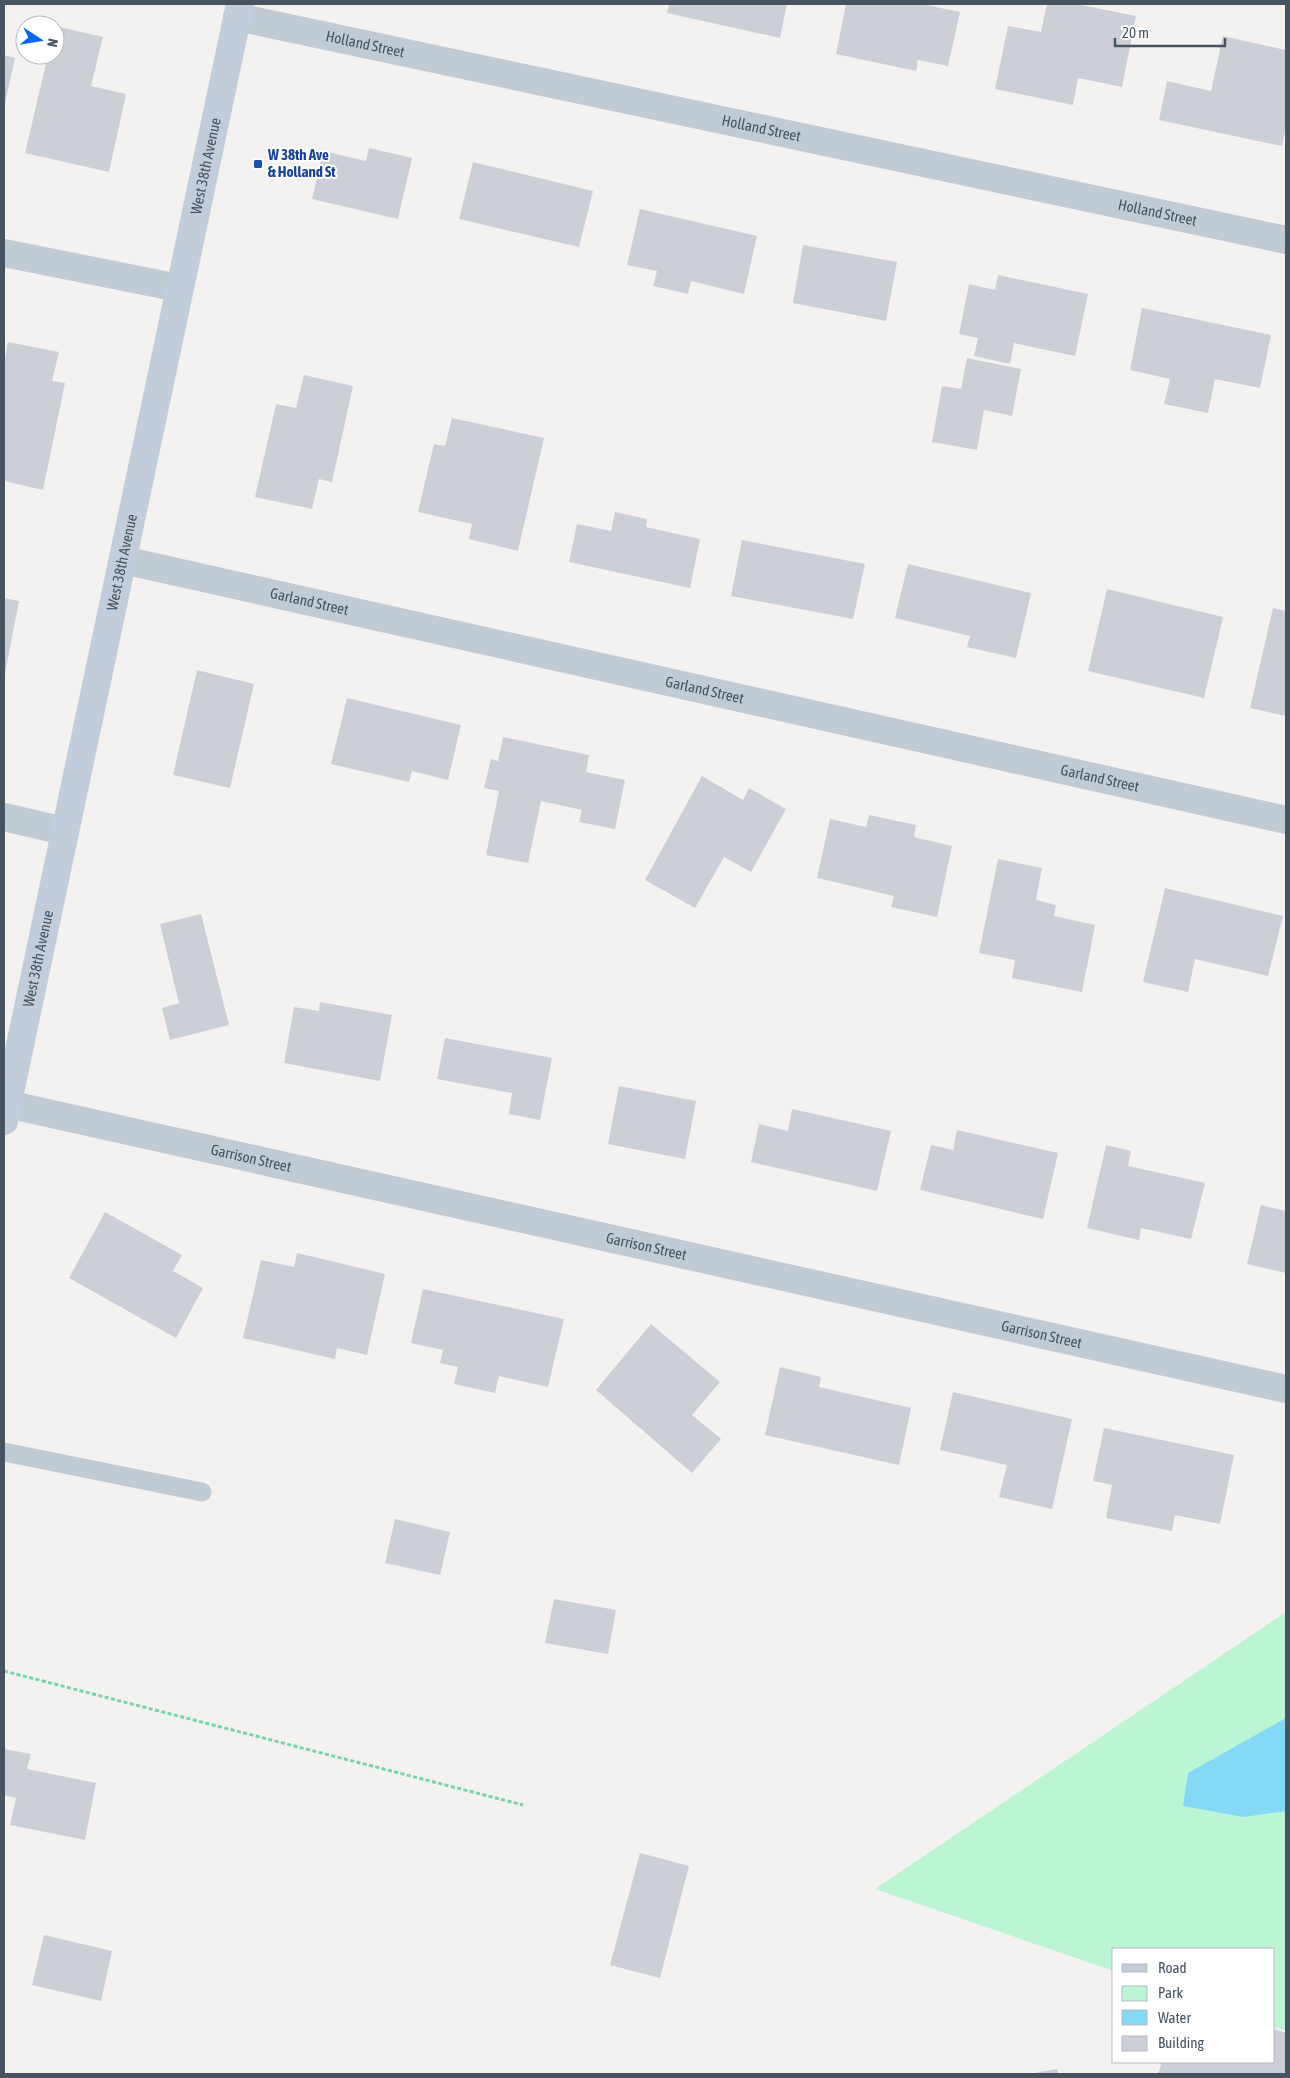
<svg xmlns="http://www.w3.org/2000/svg" width="1290" height="2078" viewBox="0 0 1290 2078" font-family="'Asap Condensed',sans-serif">
<style>
.green{fill:#bcf5d4}
.water{fill:#84daf6}
.building{fill:#ccd0d6}
.lines{fill:none;stroke-linecap:round;stroke-linejoin:round}
.path{stroke:#70d7a7;stroke-width:3;stroke-dasharray:4 2.5;stroke-linecap:butt}
.service{stroke:#c0cbd4;stroke-width:19}
.minor{stroke:#c0cbd4;stroke-width:28}
.secondary{stroke:#c2cddc;stroke-width:28}
.transit-dot{fill:#1a4fb4;stroke:#fff;stroke-width:2}
.labels{text-anchor:middle;stroke-width:4;stroke-linejoin:round;paint-order:stroke}
.street-label{font-size:15px;fill:#465361;stroke:#fff}
.transit-label{font-size:15px;font-weight:bold;fill:#164399;stroke:#fff;text-anchor:start}
</style>
<rect width="100%" height="100%" fill="#f4f1f1"/>
<path class="green" d="M1286 1612V2031L1274 2026V1949H1114V1971L875 1889Z"/>
<path class="water" d="M1286 1718V1811L1243 1817 1183 1806 1188 1773Z"/>
<path class="building" d="M669 4H787L780 38 667 13Z
M846 4H921L960 12 948 66 918 60 916 71 836 54Z
M1047 4H1077L1136 16 1122 87 1078 78 1073 105 995 89 1008 26 1041 32Z
M55 26 103 37 91 86 126 94 109 172 25 153 48 55H55Z
M1223 36 1286 50V126L1282 146 1159 120 1167 81 1211 91Z
M4 55 15 58 5 103H4Z
M369 148 412 158 398 219 312 199 323 151 366 161Z
M473 162 593 191 579 247 459 219Z
M640 209 757 236 744 294 691 281 688 294 653 286 657 271 627 265Z
M803 245 897 262 886 321 793 303Z
M998 275 1088 294 1075 356 1014 343 1010 364 974 356 978 338 959 334 969 284 995 290Z
M1142 308 1271 335 1260 388 1215 379 1208 413 1164 404 1170 379 1130 370Z
M8 342 59 352 52 381 65 383 43 490 4 481V363Z
M967 358 1021 369 1012 416 984 410 977 450 932 442 942 386 961 389Z
M304 375 353 386 332 482 319 479 312 509 255 497 276 404 296 408Z
M452 418 544 438 518 551 469 539 472 524 418 512 434 444 445 446Z
M615 512 647 519 646 527 700 539 690 588 569 562 577 524 611 531Z
M742 540 865 564 853 619 731 596Z
M908 564 1031 593 1016 658 967 647 970 636 895 618Z
M1107 589 1223 617 1204 698 1088 671Z
M4 598 19 601 5 674H4Z
M1273 608 1286 611V716L1250 708Z
M197 670 254 684 230 788 173 775Z
M347 698 461 725 448 780 412 771 409 782 331 764Z
M503 737 589 755 586 772 625 780 615 829 579 822 582 810 541 801 528 863 486 855 499 791 484 788 491 759 498 761Z
M702 776 743 800 749 788 786 809 751 872 724 857 695 908 645 880Z
M869 815 916 825 914 837 952 846 937 917 891 907 894 896 817 878 830 819 866 827Z
M998 859 1042 868 1036 900 1056 905 1054 916 1095 925 1082 992 1012 978 1015 960 979 953Z
M1165 888 1283 916 1268 976 1195 959 1188 992 1143 982Z
M201 914 229 1025 170 1040 162 1008 179 1003 160 924Z
M320 1002 392 1015 380 1081 284 1063 294 1007 319 1011Z
M445 1038 552 1058 540 1120 509 1114 512 1093 437 1079Z
M619 1086 696 1101 685 1159 608 1144Z
M792 1109 891 1131 877 1191 751 1162 759 1124 788 1131Z
M957 1130 1058 1153 1043 1219 920 1190 931 1145 953 1150Z
M1106 1145 1131 1151 1128 1166 1205 1183 1191 1239 1141 1228 1139 1240 1087 1228Z
M1261 1205 1286 1211V1273L1247 1264Z
M105 1212 182 1255 173 1271 203 1288 176 1338 69 1278Z
M297 1253 385 1274 367 1355 337 1348 335 1359 243 1338 261 1260 294 1267Z
M423 1289 564 1319 548 1387 499 1376 495 1393 454 1384 458 1367 440 1363 443 1350 411 1343Z
M651 1324 720 1382 692 1415 721 1439 692 1473 596 1390Z
M780 1367 821 1377 819 1387 911 1408 899 1465 765 1435Z
M953 1392 1072 1419 1052 1509 999 1497 1007 1465 940 1450Z
M1104 1428 1234 1455 1220 1524 1175 1515 1172 1531 1106 1518 1112 1485 1093 1481Z
M395 1519 450 1532 440 1575 385 1563Z
M554 1599 616 1610 608 1654 545 1643Z
M4 1749 31 1754 27 1769 96 1783 85 1840 10 1825 16 1798 4 1795Z
M640 1853 689 1866 660 1978 610 1965Z
M44 1935 112 1951 101 2001 32 1985Z
M1274 2029 1286 2033V2074H1158L1162 2062H1274Z
M1057 2069 1059 2074H1034V2073Z"/>
<g class="lines">
<path class="path" d="M4 1671 523 1805"/>
<path class="service" d="M4 1452 202 1492"/>
<g class="minor">
<path id="s1" d="M237 17 1286 240"/>
<path d="M4 253 179 288"/>
<path id="s2" d="M123 560 1286 820"/>
<path d="M4 817 64 831"/>
<path id="s3" d="M7 1104 1286 1389"/>
</g>
<path class="secondary" id="s4" d="M4 1121 240 4"/>
</g>
<rect class="transit-dot" x="253" y="159" width="10" height="10" rx="2.5"/>
<g class="labels">
<g class="street-label">
<text dy="5" stroke="none"><textPath href="#s1" startOffset="131">Holland Street</textPath></text>
<text dy="5" stroke="none"><textPath href="#s1" startOffset="536">Holland Street</textPath></text>
<text dy="5" stroke="none"><textPath href="#s4" startOffset="976">West 38th Avenue</textPath></text>
<text dy="5" stroke="none"><textPath href="#s1" startOffset="941">Holland Street</textPath></text>
<text dy="5" stroke="none"><textPath href="#s4" startOffset="571">West 38th Avenue</textPath></text>
<text dy="5" stroke="none"><textPath href="#s2" startOffset="191">Garland Street</textPath></text>
<text dy="5" stroke="none"><textPath href="#s2" startOffset="596">Garland Street</textPath></text>
<text dy="5" stroke="none"><textPath href="#s2" startOffset="1001">Garland Street</textPath></text>
<text dy="5" stroke="none"><textPath href="#s4" startOffset="166">West 38th Avenue</textPath></text>
<text dy="5" stroke="none"><textPath href="#s3" startOffset="250">Garrison Street</textPath></text>
<text dy="5" stroke="none"><textPath href="#s3" startOffset="655">Garrison Street</textPath></text>
<text dy="5" stroke="none"><textPath href="#s3" startOffset="1060">Garrison Street</textPath></text>
</g>
<g class="transit-label">
<text x="268" y="160">W 38th Ave<tspan x="268" dy="17">&amp; Holland St</tspan></text>
</g>
</g>
<rect width="1290" height="2078" fill="none" stroke="#465361" stroke-width="10"/>
<rect x="1112" y="1948" width="162" height="115" fill="#ffffff" stroke="#b5bac0"/>
<rect x="1122" y="1964" width="25" height="8" fill="#c2cddc" stroke="#b5bac0"/>
<text x="1158" y="1973" font-size="15" fill="#465361">Road</text>
<rect x="1122" y="1986" width="25" height="15" fill="#bcf5d4" stroke="#b5bac0"/>
<text x="1158" y="1998" font-size="15" fill="#465361">Park</text>
<rect x="1122" y="2010" width="25" height="15" fill="#84daf6" stroke="#b5bac0"/>
<text x="1158" y="2023" font-size="15" fill="#465361">Water</text>
<rect x="1122" y="2036" width="25" height="15" fill="#ccd0d6" stroke="#b5bac0"/>
<text x="1158" y="2048" font-size="15" fill="#465361">Building</text>
<g transform="translate(40 40) rotate(102)"><circle r="24" fill="#ffffff" stroke="#b5bac0"/>
<path d="M0-4L9 19L0 12L-9 19Z" fill="#0567fa"/>
<text y="-8" font-size="14" font-weight="bold" text-anchor="middle" fill="#465361">N</text>
</g>
<path d="M1115 38v8h110v-8" fill="none" stroke="#465361" stroke-width="2.5"/>
<text x="1122" y="38" font-size="15" fill="#465361" stroke="#ffffff" stroke-width="4" paint-order="stroke">20 m</text>
</svg>
